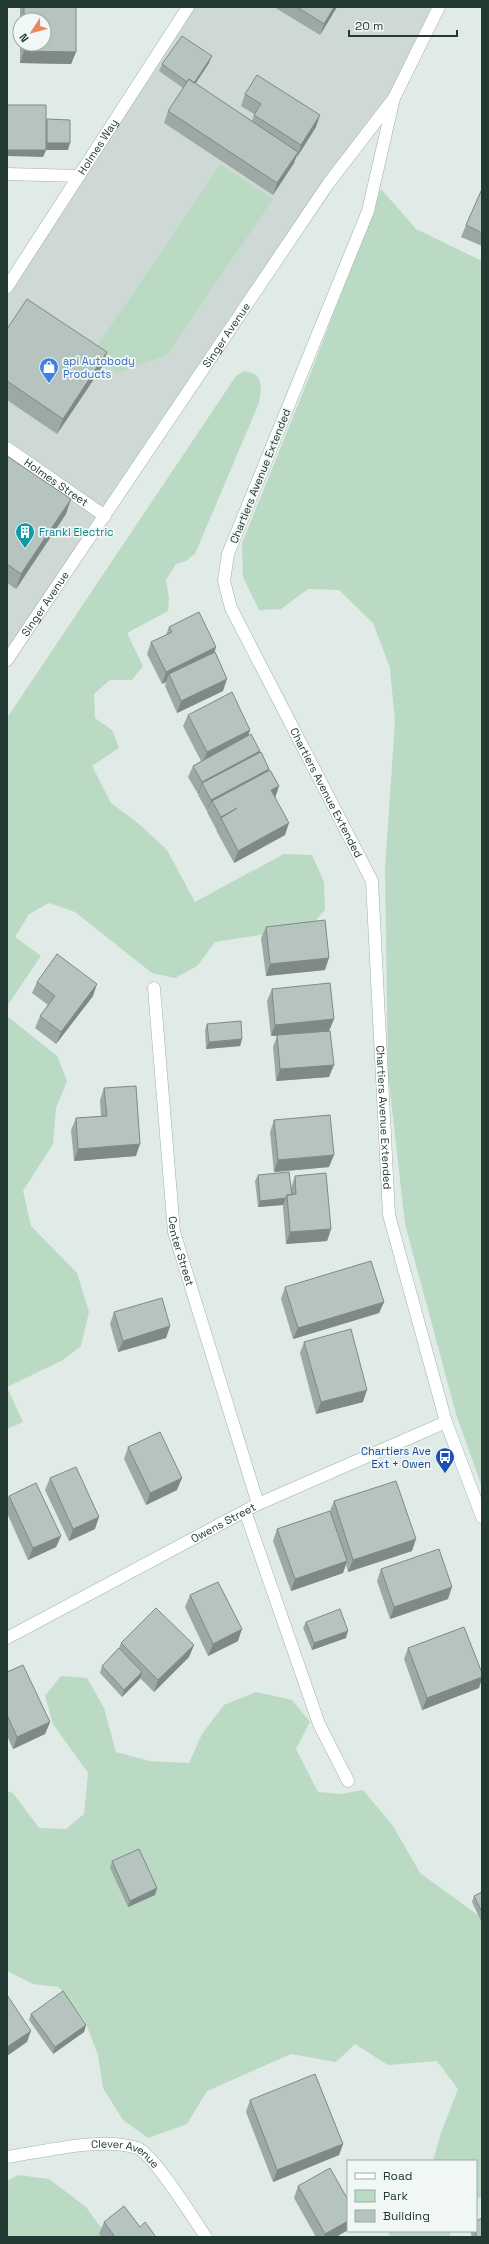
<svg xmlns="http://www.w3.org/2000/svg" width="489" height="2244" viewBox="0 0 489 2244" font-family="'Space Grotesk',sans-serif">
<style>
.built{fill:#ced9d5}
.green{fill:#badac4}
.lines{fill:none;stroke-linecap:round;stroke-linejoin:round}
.service-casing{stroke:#a3b1ad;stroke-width:13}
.minor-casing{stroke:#a3b1ad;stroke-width:13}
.tertiary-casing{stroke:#a3b1ad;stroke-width:13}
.service{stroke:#fff;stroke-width:12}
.minor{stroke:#fff;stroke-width:12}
.tertiary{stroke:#fff;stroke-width:12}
.wall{fill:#9ca9a4;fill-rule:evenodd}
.shaded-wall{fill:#7f8986}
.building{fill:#b5c4bf;stroke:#7f8986}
.labels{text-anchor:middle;stroke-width:3.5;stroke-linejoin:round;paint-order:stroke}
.street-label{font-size:11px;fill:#223934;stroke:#f0f7f4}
.shop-label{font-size:11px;fill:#366cbe;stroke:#f0f7f4;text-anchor:start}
.culture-label{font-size:11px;fill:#0d838f;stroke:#f0f7f4;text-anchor:start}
.transit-label{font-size:11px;fill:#164399;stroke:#f0f7f4;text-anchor:end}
</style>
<rect width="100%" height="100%" fill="#e0eae6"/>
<path class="built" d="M188 7H439L394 98 7 660V287Z"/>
<path class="green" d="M220 165 273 199 167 355 118 373 91 355Z
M381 189 416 229 482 261V1487L456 1414 405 1224 388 1073 385 868 395 722 390 668 373 623 339 590 308 589 281 609 259 610 243 577 242 543 310 375Z
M244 371C265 374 261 387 259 403L195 554 186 561 176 564 166 580 169 598 168 611 127 633 143 666 132 680H110L94 694 95 718 112 730 119 748 92 766 111 803 139 824 167 850 195 902 284 854 312 855 324 882 325 910 310 927 215 942 197 966 175 978 152 973 75 912 49 903 29 914 15 937 41 956 7 1006V718L236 376Z
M7 1016 57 1056 67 1081 56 1108 53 1144 23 1191 31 1226 77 1273 89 1312 81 1346 63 1360 7 1387 23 1422 7 1429Z
M61 1676 87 1678 104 1708 116 1752 149 1761 189 1763 202 1734 224 1705 256 1692 292 1700 310 1722 296 1749 318 1792 341 1794 363 1790 393 1826 420 1873 482 1918V2197L476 2199V2161H433L441 2133 458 2089 437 2061 388 2065 355 2044 336 2062 291 2054 207 2091 187 2124 148 2138 123 2120 103 2088 98 2055 85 2021 59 1987 33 1984 7 1971V1791L13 1793 39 1828 66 1829 84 1814 88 1773 53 1724 45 1696Z
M18 2175 49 2179 86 2207 108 2237H7V2181Z
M388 2231H450V2237H390Z"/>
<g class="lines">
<g class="service-casing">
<g id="service">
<path d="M7 174 79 176"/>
<path id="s1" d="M7 287 188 7"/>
<path d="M245 1511 319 1724 348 1781"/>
</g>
</g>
<g class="minor-casing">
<g id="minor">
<path id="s2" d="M7 448 105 516"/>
<path id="s3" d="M7 660 328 184 394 98"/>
<path id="s4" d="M154 988 174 1232 258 1504"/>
<path id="s5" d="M7 1638 258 1504 446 1422"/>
<path id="s6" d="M7 2157C43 2152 102 2136 137 2148 154 2154 194 2220 206 2237"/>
</g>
</g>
<g class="tertiary-casing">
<g id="tertiary">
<path id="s7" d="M439 7 394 98 368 211 228 554 224 581 231 608 372 881 389 1215 446 1422 482 1517"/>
</g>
</g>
<use href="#service" class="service"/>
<use href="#minor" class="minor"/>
<use href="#tertiary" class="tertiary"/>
</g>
<path class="wall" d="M20 7H76V52L71 64 20 63ZM20 20H44V44H20Z
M274 7H337L320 35Z
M209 63 195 84 252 121 254 114 241 106 245 94 316 127 297 157H296L294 163 273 195 164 123 168 111 183 88 159 71 162 64Z
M47 119 68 150H46L43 157 46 122Z
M482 189V246L461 237 466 225Z
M7 329 102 367 57 434 7 400Z
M7 456 66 514 16 589 7 583Z
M169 627 216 647 214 653 223 691 177 713 165 686 166 682 162 684 147 654 151 642 166 635Z
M188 715 250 730 248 736 260 752 269 769V770L279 786 275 798 285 835 234 863 216 830 217 829H216L207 812 208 811H207L198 795 199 793 198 794 188 777 193 766 201 761 183 726Z
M266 927 325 970 266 976 261 938Z
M37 982 93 996 56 1044 35 1028 40 1016 48 1005 32 993Z
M272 989 334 1019 329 1031V1077L276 1081 273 1047 277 1036H271L267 1001Z
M207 1024 242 1039 240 1046 206 1049 205 1030Z
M104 1088 136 1156 74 1161 71 1130 76 1118 101 1116 100 1100Z
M274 1120 329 1167 274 1172 270 1132Z
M258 1175 291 1188 295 1176 331 1229 327 1241 286 1244 283 1207V1205L258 1207 255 1181Z
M285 1287 384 1302 379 1313 293 1339 281 1299Z
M114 1312 170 1326 166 1338 118 1352 110 1324Z
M304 1342 363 1402 316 1414 300 1353Z
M128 1447 177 1490 146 1505 124 1459Z
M50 1478 95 1529 69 1541 45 1490Z
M9 1496 61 1536 56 1547 28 1560 7 1513V1500Z
M334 1501 412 1551 348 1572 346 1564 343 1573 291 1591 273 1541 277 1529 330 1511Z
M381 1569 448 1599 390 1619 377 1581Z
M190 1595 238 1641 208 1656 185 1607Z
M306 1622 346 1638 312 1650 303 1628Z
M121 1643 194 1645 189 1657 154 1692 140 1678 122 1697 100 1673 102 1666 119 1648Z
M408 1648 479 1688 422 1710 404 1659Z
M7 1672 50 1722 45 1734 13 1749 7 1736Z
M112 1861 157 1888 155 1895 128 1907 110 1868Z
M482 1892V1923L472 1902 474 1896Z
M31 2014 86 2025 84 2032 53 2054 29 2020Z
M250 2100 343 2144 339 2155 273 2182 246 2112Z
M298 2186 348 2230 336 2237H316L294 2198Z
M104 2222 140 2227 156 2237H102L99 2234Z
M470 2231H476L482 2237H472Z"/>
<path class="shaded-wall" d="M334 7H337L320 35 324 24Z
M24 51 76 52 71 64 20 63Z
M212 56 209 63 190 92 192 86Z
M320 115 316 127 297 157 301 145Z
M47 143H70L68 150H45Z
M7 150H46L43 157 7 156Z
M298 152 294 163 273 195 277 183Z
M107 352 102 367 57 434 63 419Z
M71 499 66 514 16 589 21 574Z
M216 647 212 659 169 674 166 682 162 684 166 672Z
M227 679 223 691 177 713 181 701Z
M250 730 246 742 202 764 207 752Z
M260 751 256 763 202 783 199 793 198 794 202 782Z
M269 769 265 781 212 801 207 811 211 800Z
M279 786 275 798 271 790Z
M237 808 221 818 216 829 221 817Z
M289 823 285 835 234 863 238 851Z
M329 958 325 970 266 976 270 964Z
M97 984 93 996 56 1044 61 1032Z
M334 1019 329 1031 271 1036 275 1025Z
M242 1039 240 1046 206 1049 209 1042Z
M334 1065 329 1077 276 1081 280 1069Z
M140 1144 136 1156 74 1161 78 1149Z
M334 1155 329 1167 274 1172 278 1160Z
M286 1198 283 1205 258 1207 260 1201Z
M331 1229 327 1241 286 1244 290 1232Z
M384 1302 379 1313 293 1339 298 1328Z
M170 1326 166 1338 118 1352 123 1341Z
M367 1390 363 1402 316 1414 321 1402Z
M182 1478 177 1490 146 1505 150 1493Z
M99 1517 95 1529 69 1541 73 1529Z
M61 1536 56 1547 28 1560 33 1548Z
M416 1539 412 1551 348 1572 353 1560Z
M347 1561 343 1573 291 1591 295 1579Z
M452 1587 448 1599 390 1619 394 1607Z
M242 1629 238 1641 208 1656 213 1644Z
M348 1631 346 1638 312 1650 314 1643Z
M194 1645 189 1657 154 1692 158 1680Z
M142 1672 140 1679 122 1697 124 1690Z
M482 1677V1679L479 1688 422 1710 427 1698Z
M50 1722 45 1734 13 1749 17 1737Z
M157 1888 155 1895 128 1907 130 1901Z
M86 2025 84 2032 53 2054 55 2047Z
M31 2031 27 2042 7 2056V2047Z
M343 2144 339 2155 273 2182 277 2170Z
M348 2221V2230L336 2237H324L325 2234Z"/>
<path class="building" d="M24 7H76V52L24 51V44H44V20H24Z
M297 7H334L324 24Z
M182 36 212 56 194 83 189 79 187 82 162 64Z
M257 75 320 115 301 145 254 115 261 104 245 94Z
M189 79 298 152 277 183 168 111Z
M7 105H46V150H7Z
M47 119 70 120V143H47Z
M482 189V233L466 225Z
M27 299 107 352 63 419 7 381V329Z
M7 456 71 499 21 574 7 564Z
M199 612 216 647 166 672 151 642 172 632 169 627Z
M215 652 227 679 181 701 169 674Z
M232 692 250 730 207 752 188 715Z
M251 734 260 751 202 782 193 766Z
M261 752 269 769 211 800 202 783Z
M270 770 279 786 271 790 289 823 238 851 221 818 237 808 221 817 212 801Z
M325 920 329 958 270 964 266 927Z
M57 954 97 984 61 1032 40 1016 55 996 37 982Z
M330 983 334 1019 275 1025 272 989Z
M241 1021 242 1039 209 1042 207 1024Z
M330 1031 334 1065 280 1069 277 1035Z
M136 1086 140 1144 78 1149 76 1118 107 1116 104 1088Z
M330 1115 334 1155 278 1160 274 1120Z
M289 1172 292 1195H287L286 1198 260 1201 258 1175Z
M326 1173 331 1229 290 1232 287 1195 296 1194 295 1176Z
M371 1261 384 1302 298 1328 285 1287Z
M162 1298 170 1326 123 1341 114 1312Z
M351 1329 367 1390 321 1402 304 1342Z
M160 1432 182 1478 150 1493 128 1447Z
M76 1467 99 1517 73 1529 50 1478Z
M396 1481 416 1539 353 1560 334 1501Z
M36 1483 61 1536 33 1548 9 1496Z
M330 1511 347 1561 295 1579 277 1529Z
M439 1549 452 1587 394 1607 381 1569Z
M218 1582 242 1629 213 1644 190 1595Z
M156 1608 194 1645 158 1680 121 1643Z
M340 1609 348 1631 314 1643 306 1622Z
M464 1627 482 1673V1677L427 1698 408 1648Z
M119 1648 142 1672 124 1690 102 1666Z
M23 1665 50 1722 17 1737 7 1715V1672Z
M139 1849 157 1888 130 1901 112 1861Z
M482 1892V1912L474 1896Z
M63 1991 86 2025 55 2047 31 2014Z
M7 1995 31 2031 7 2047Z
M315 2074 343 2144 277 2170 250 2100Z
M330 2168 348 2200V2221L325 2234 298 2186Z
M124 2206 140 2227 145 2222 156 2237H115L104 2222Z
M482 2218V2237H477L475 2231H476V2221Z"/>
<defs>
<g id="shop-pin" transform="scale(1)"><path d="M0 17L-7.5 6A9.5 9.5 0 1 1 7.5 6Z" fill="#3f7fe0" stroke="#f0f7f4"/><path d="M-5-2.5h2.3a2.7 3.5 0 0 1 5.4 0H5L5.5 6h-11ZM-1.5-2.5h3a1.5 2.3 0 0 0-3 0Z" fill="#fff"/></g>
<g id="building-pin" transform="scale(1)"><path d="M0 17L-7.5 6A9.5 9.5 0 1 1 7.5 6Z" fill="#0f9aa8" stroke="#f0f7f4"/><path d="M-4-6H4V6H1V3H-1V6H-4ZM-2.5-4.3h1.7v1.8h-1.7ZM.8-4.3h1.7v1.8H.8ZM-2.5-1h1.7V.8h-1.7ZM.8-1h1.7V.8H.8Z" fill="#fff"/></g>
<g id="bus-pin" transform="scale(1)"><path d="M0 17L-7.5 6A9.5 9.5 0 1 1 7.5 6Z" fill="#1a4fb4" stroke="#f0f7f4"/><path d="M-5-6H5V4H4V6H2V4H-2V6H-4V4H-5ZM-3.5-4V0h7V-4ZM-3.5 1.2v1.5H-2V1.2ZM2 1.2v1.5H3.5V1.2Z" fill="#fff"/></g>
</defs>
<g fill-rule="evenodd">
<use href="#shop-pin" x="49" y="367"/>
<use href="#building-pin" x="25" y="532"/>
<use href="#bus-pin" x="445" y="1457"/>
</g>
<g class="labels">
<g class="street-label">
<text dy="4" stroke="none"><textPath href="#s1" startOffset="167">Holmes Way</textPath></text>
<text dy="4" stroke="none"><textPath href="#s3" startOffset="392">Singer Avenue</textPath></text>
<text transform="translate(260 476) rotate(-68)" y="4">Chartiers Avenue Extended</text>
<text dy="4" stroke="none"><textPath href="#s2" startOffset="60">Holmes Street</textPath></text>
<text dy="4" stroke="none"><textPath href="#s3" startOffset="68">Singer Avenue</textPath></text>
<text dy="4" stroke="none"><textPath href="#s7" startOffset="851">Chartiers Avenue Extended</textPath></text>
<text dy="4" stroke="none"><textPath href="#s7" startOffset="1187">Chartiers Avenue Extended</textPath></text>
<text dy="4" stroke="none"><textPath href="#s4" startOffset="265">Center Street</textPath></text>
<text dy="4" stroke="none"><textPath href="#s5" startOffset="245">Owens Street</textPath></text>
<text dy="4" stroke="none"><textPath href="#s6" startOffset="122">Clever Avenue</textPath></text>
</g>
<g class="shop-label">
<text x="63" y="365">api Autobody<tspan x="63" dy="13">Products</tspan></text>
</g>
<g class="culture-label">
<text x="39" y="536">Frankl Electric</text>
</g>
<g class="transit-label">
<text x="431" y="1455">Chartiers Ave<tspan x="431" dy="13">Ext + Owen</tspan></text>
</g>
</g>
<rect width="489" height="2244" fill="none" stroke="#223934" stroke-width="16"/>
<rect x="347" y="2160" width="130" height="72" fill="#f0f7f4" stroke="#9eaba7"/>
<rect x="355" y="2173" width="20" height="6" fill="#ffffff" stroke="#9eaba7"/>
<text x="383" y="2180" font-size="12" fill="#223934">Road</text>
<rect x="355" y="2190" width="20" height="12" fill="#badac4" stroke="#9eaba7"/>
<text x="383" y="2200" font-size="12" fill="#223934">Park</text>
<rect x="355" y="2210" width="20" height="12" fill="#b5c4bf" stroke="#9eaba7"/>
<text x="383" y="2220" font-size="12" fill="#223934">Building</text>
<g transform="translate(32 32) rotate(234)"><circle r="19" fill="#f0f7f4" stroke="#9eaba7"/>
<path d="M0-3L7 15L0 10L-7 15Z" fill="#e9885f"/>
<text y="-6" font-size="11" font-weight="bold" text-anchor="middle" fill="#223934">N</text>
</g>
<path d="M349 30v6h108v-6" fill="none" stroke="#223934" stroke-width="2"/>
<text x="355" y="30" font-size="12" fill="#223934" stroke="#f0f7f4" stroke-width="3" paint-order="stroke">20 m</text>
</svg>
